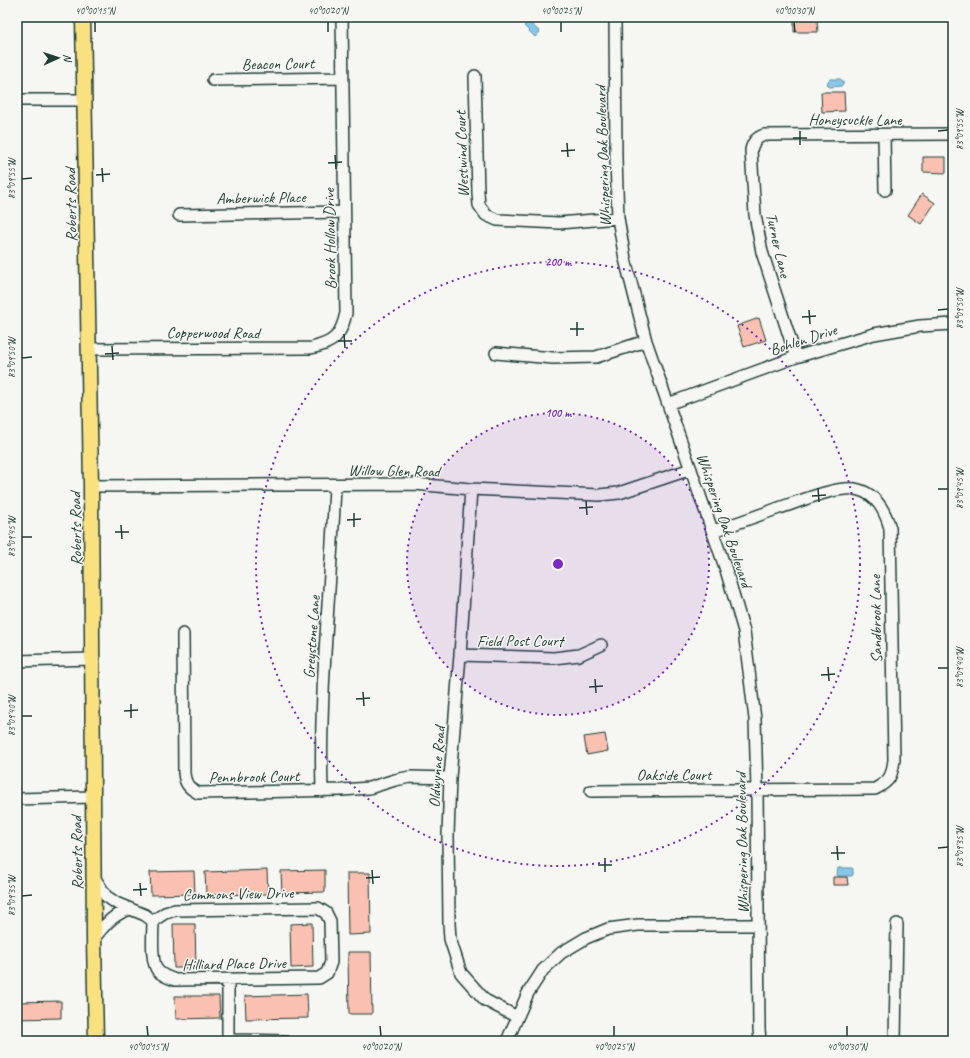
<svg xmlns="http://www.w3.org/2000/svg" width="970" height="1058" viewBox="0 0 970 1058" font-family="Caveat,sans-serif">
<style>
.water{fill:#89c7e9;stroke:#5f90a1}
.building{fill:#fac0b1;stroke:#1f3d34}
.lines{fill:none;stroke-linecap:round;stroke-linejoin:round}
.minor-casing{stroke:#1f3d34;stroke-width:14}
.major-casing{stroke:#1f3d34;stroke-width:17}
.minor{stroke:#f6f6f2;stroke-width:11}
.major{stroke:#fae180;stroke-width:14}
.ticks{fill:none;stroke:#1f3d34;stroke-width:1.5}
.ring{fill:none;stroke:#7b2cbf;stroke-width:2;stroke-dasharray:2 4}
.labels{text-anchor:middle;stroke-width:3;stroke-linejoin:round;paint-order:stroke}
.street-label{font-size:16px;fill:#1f3d34;stroke:#f6f6f2}
.centre{fill:#7b2cbf;stroke:#f6f6f2;stroke-width:2}
.ring-label{font-size:12px;text-anchor:middle;font-weight:bold;fill:#7b2cbf;stroke:#f6f6f2;stroke-width:3;stroke-linejoin:round;paint-order:stroke}
.neatline{fill:none;stroke:#1f3d34;stroke-width:1.5}
.ticks-label{font-size:10px;text-anchor:middle;fill:#1f3d34}
</style>
<rect width="100%" height="100%" fill="#f6f6f2"/>
<filter id="ink" filterUnits="userSpaceOnUse"><feTurbulence type="fractalNoise" baseFrequency=".025" numOctaves="2"/><feDisplacementMap in="SourceGraphic" scale="8" xChannelSelector="R" yChannelSelector="G"/><feConvolveMatrix kernelMatrix="1 2 1 2 8 2 1 2 1" color-interpolation-filters="sRGB"/></filter>
<g filter="url(#ink)">
<path class="water" d="M529 22 540 32 535 37 524 26Z
M830 79H840L843 81V85L841 86 830 87 827 85 828 81Z
M838 868H852L853 869V874L852 876H838L837 875Z"/>
<path class="building" d="M794 19H817L818 32H794Z
M821 92H844L845 111 822 112Z
M923 157H946V173L923 172Z
M922 194 935 203 921 224 908 215Z
M759 318 766 340 744 347 737 326Z
M605 734 608 751 587 755 584 737Z
M267 870 268 894 206 895 205 872Z
M325 870V892L282 893 281 871Z
M194 871 195 894 151 895 150 872Z
M347 873H370L371 934 348 935Z
M833 877H847L848 885H833Z
M312 923 313 967 291 968 290 924Z
M173 924H195L196 968H174Z
M348 952H371L372 1014H349Z
M307 994 308 1018 246 1019 245 996Z
M175 996H219L220 1018 176 1019Z
M61 1001V1018L17 1019V1002Z"/>
<g class="lines">
<g class="minor-casing">
<path id="minor" d="M615 17 616 159 618 218 625 259 646 341 726 570 744 631 755 719 757 790 759 1029 760 1041
M475 76 478 193 479 205 486 215 497 220 559 223 618 218
M213 80 343 78
M17 100H85
M884 135 885 190
M179 215 344 212
M89 349 311 348C334 343 341 336 346 313L342 17
M496 353 553 358 596 357 646 341
M796 357 762 252 755 215 751 150C753 142 756 138 764 135L953 134
M668 404 796 357 874 334 920 326 953 324
M91 486 414 484 471 489 599 495 619 493 691 469
M471 489 460 655 450 778 448 835 449 923 450 939 461 973 485 1000 517 1017
M183 634 184 773C185 784 189 788 198 793L342 790 369 788 395 780 410 777 450 778
M460 655 554 658 579 655 601 645
M17 661 93 659
M322 791C319 689 331 587 335 485
M591 791 875 789C890 781 892 776 894 760L890 528C885 511 877 495 859 490 839 484 799 502 779 508 757 516 735 524 713 531
M17 799 93 797
M94 877 106 896 116 903 145 915 153 921C153 933 150 962 158 971 163 976 169 978 175 980L319 978 327 973 331 962 330 921 326 913 318 908 175 910 165 913 153 921
M94 938C106 924 113 914 131 909
M228 1040 285 1041
M228 1041V980
M507 1041 528 993 543 970 561 953 586 938 608 929 638 925H758
M895 1041 897 924"/>
</g>
<g class="major-casing">
<path id="major" d="M83 17 91 486 94 938 96 1041"/>
</g>
<use href="#minor" class="minor"/>
<use href="#major" class="major"/>
</g>
</g>
<path class="ticks" d="M95 22V32M328 22V32M561 22V32M794 22 795 32M800 131V145M938 131 948 130M793 138H807M567 143 568 157M561 151 575 150M335 155 336 169M328 163 342 162M102 168 103 182M96 175 110 174M22 179 32 178M809 310 810 324M938 310 948 309M802 317 816 316M577 322V336M570 329H584M344 334 345 348M338 341H352M112 346 113 360M105 354 119 353M22 358 32 357M818 488 819 502M938 489H948M812 496 826 495M586 501 587 515M579 508 593 507M354 513V527M347 520 361 519M121 525 122 539M115 532H129M22 537H32M828 667 829 681M938 668H948M821 675 835 674M595 679 596 693M589 687 603 686M363 692 364 706M356 699 370 698M131 704V718M124 711 138 710M22 716H32M837 846 838 860M938 848 948 847M831 853H845M605 858V872M598 865H612M372 870 373 884M366 878 380 877M140 883 141 896M133 890 147 889M22 896 32 895M147 1026 148 1036M380 1026 381 1036M614 1026V1036M847 1026V1036"/>
<circle cx="558" cy="564" r="151" fill="#7b2cbf" fill-opacity=".12"/>
<g class="ring">
<circle cx="558" cy="564" r="151"/>
<circle cx="558" cy="564" r="302"/>
</g>
<g class="labels">
<g class="street-label">
<text transform="translate(278 63) rotate(-1)" y="6">Beacon Court</text>
<text x="855" y="125">Honeysuckle Lane</text>
<text transform="translate(461 154) rotate(-92)" y="6">Westwind Court</text>
<text transform="translate(602 156) rotate(-92)" y="6">Whispering Oak Boulevard</text>
<text transform="translate(261 197) rotate(-1)" y="6">Amberwick Place</text>
<text transform="translate(70 205) rotate(-91)" y="6">Roberts Road</text>
<text transform="translate(329 239) rotate(-91)" y="6">Brook Hollow Drive</text>
<text transform="translate(779 245) rotate(77)" y="6">Turner Lane</text>
<text x="213" y="338">Copperwood Road</text>
<text transform="translate(803 339) rotate(-18)" y="6">Bohlen Drive</text>
<text transform="translate(394 470) rotate(1)" y="6">Willow Glen Road</text>
<text transform="translate(725 520) rotate(71)" y="6">Whispering Oak Boulevard</text>
<text transform="translate(75 529) rotate(-91)" y="6">Roberts Road</text>
<text transform="translate(875 619) rotate(-91)" y="6">Sandbrook Lane</text>
<text transform="translate(311 637) rotate(-86)" y="6">Greystone Lane</text>
<text x="520" y="646">Field Post Court</text>
<text transform="translate(436 767) rotate(-86)" y="6">Oldwynne Road</text>
<text x="674" y="780">Oakside Court</text>
<text transform="translate(254 776) rotate(-1)" y="6">Pennbrook Court</text>
<text transform="translate(741 843) rotate(-91)" y="6">Whispering Oak Boulevard</text>
<text transform="translate(76 853) rotate(-91)" y="6">Roberts Road</text>
<text transform="translate(238 893) rotate(-1)" y="6">Commons View Drive</text>
<text transform="translate(234 963) rotate(-1)" y="6">Hilliard Place Drive</text>
</g>
</g>
<circle cx="558" cy="564" r="6" class="centre"/>
<g class="ring-label">
<text x="558" y="266">200 m</text>
<text x="558" y="417">100 m</text>
</g>
<rect width="970" height="1058" fill="none" stroke="#f6f6f2" stroke-width="44"/>
<g transform="translate(58 58) rotate(87)" stroke="#f6f6f2" stroke-width="3" paint-order="stroke">
<path d="M0-3L7 15L0 10L-7 15Z" fill="#1f3d34"/>
<text y="-6" font-size="11" font-weight="bold" text-anchor="middle" fill="#1f3d34">N</text>
</g>
<rect x="22" y="22" width="926" height="1014" class="neatline"/>
<g class="ticks-label">
<text x="95" y="14">40°00'15"N</text>
<text x="328" y="14">40°00'20"N</text>
<text x="561" y="14">40°00'25"N</text>
<text x="794" y="14">40°00'30"N</text>
<text transform="translate(959 130) rotate(-90)" y="4">83°09'55"W</text>
<text transform="translate(11 179) rotate(-90)" y="4">83°09'55"W</text>
<text transform="translate(959 309) rotate(-90)" y="4">83°09'50"W</text>
<text transform="translate(11 358) rotate(-90)" y="4">83°09'50"W</text>
<text transform="translate(959 489) rotate(-90)" y="4">83°09'45"W</text>
<text transform="translate(11 537) rotate(-90)" y="4">83°09'45"W</text>
<text transform="translate(959 668) rotate(-90)" y="4">83°09'40"W</text>
<text transform="translate(11 716) rotate(-90)" y="4">83°09'40"W</text>
<text transform="translate(959 847) rotate(-90)" y="4">83°09'35"W</text>
<text transform="translate(11 896) rotate(-90)" y="4">83°09'35"W</text>
<text x="148" y="1050">40°00'15"N</text>
<text x="381" y="1050">40°00'20"N</text>
<text x="614" y="1050">40°00'25"N</text>
<text x="847" y="1050">40°00'30"N</text>
</g>
</svg>
